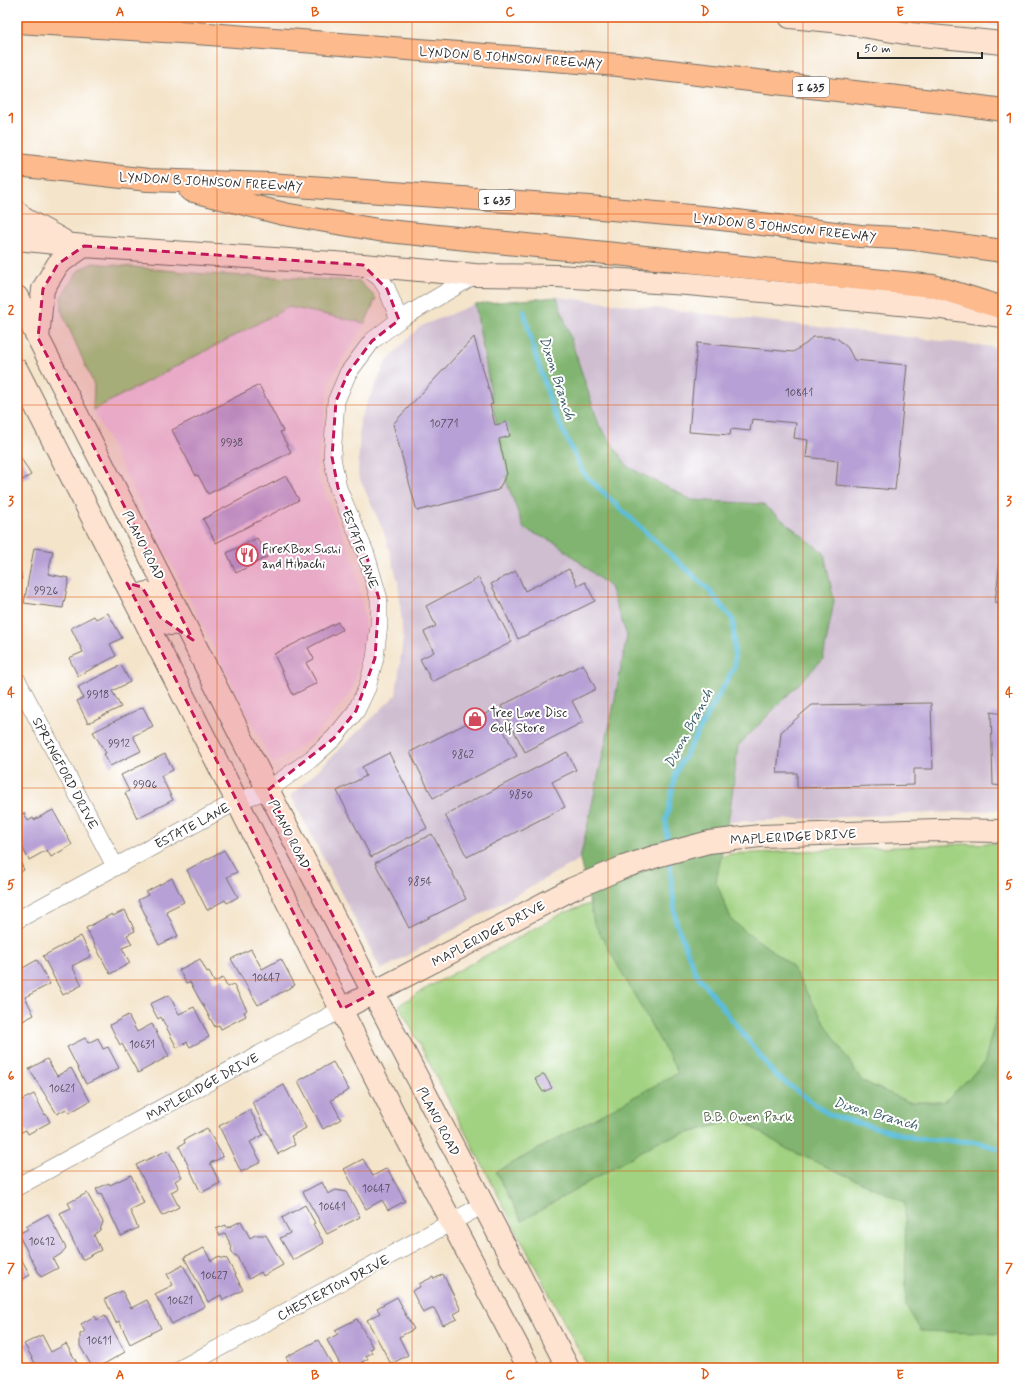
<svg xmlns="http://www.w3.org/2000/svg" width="1020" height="1385" viewBox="0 0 1020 1385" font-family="Mynerve,sans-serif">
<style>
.built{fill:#f2cfe2}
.industrial{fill:#cfbdd0}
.green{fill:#a1d281;stroke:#667e56}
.forest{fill:#80b46f;stroke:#56704d}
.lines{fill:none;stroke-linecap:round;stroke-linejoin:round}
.stream{stroke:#5cbdda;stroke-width:5}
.building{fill:#b7a0d5}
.street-casing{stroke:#716c63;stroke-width:18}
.secondary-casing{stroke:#716c63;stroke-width:24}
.highway-casing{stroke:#716c63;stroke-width:24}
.street{stroke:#fff;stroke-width:17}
.secondary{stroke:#fee3d1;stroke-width:22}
.highway{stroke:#fcba8d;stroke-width:22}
.marked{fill:#c2185b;fill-opacity:0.2;stroke:#c2185b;stroke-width:3;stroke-dasharray:8 5;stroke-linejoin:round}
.grid{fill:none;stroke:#df570e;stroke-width:1;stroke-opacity:0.55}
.labels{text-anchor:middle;stroke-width:4;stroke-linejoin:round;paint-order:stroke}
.number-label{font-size:11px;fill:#4e4856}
.shield{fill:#fff;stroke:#6b6b6b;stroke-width:1}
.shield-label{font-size:12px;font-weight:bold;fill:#2b2b2b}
.street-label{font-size:13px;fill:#2b2b2b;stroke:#fff}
.poi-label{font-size:13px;fill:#2b2b2b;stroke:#fff;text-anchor:start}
.park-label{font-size:13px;fill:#4e5d45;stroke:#fff}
.water-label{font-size:14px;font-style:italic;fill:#3c5e68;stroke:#fff}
.neatline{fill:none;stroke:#df570e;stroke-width:1.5}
.grid-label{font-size:13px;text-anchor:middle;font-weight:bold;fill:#df570e}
</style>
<rect width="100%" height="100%" fill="#fff"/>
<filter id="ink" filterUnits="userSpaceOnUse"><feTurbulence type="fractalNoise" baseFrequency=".025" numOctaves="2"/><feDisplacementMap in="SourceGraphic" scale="8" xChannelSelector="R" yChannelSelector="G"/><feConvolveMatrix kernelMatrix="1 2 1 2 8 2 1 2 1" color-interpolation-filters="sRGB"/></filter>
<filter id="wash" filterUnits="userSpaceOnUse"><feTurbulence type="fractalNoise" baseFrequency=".012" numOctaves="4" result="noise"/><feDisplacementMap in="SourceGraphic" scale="16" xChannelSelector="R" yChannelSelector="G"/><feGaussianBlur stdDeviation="0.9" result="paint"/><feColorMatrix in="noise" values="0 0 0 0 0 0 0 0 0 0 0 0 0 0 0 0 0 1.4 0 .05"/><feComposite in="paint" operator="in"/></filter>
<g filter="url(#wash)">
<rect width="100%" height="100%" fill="#f4e4ca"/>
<path class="built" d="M289 307 365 323 330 379 316 471 355 565 367 630 353 689 313 738 273 764 93 410Z"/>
<path class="industrial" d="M933 17H1003V27Z
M557 297 1003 348V810L727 822 738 746 823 659 762 504 692 500 628 467 599 425Z
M475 304 507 483 524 529 556 543 610 587 627 636 612 714 580 859 381 970 291 796 396 695 403 639 398 581 384 532 358 475 360 419 386 362 419 327Z"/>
<path class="green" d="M93 263 204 274 359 281 376 298 365 323 289 307 93 410 94 385 62 312 61 297 79 270Z
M993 843 1003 845V1368H588L399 1005 423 990 561 914 730 854Z"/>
<path class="forest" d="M557 297 599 425 628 467 692 500 762 504 824 553 834 601 823 659 738 746 730 810 716 882 732 921 790 964 826 1025 862 1081 909 1102H944L984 1064 1003 989V1334L921 1331 906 1306 905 1202 787 1149 739 1119 659 1141 522 1221 496 1172 678 1073 594 923 580 859 612 714 627 636 610 587 556 543 524 529 507 483 475 304Z"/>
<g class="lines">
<path class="stream" d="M524 311 535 354 554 412 584 474 624 512 708 589 733 620 735 666 676 772 666 822 668 847
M669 857 676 922 695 972 775 1075 830 1115 918 1139 977 1142 1003 1150"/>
</g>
<g id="blocks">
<path class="building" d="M474 337 493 404 490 405 495 425 507 422 510 436 499 439 507 474 498 490 417 511 393 424Z
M812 337H831L838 339 848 348 854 360 907 365 895 490 836 485 838 461 806 457 808 440 794 438 796 423 752 419 750 431 731 429 730 435 689 432 697 343 793 352 807 343Z
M1000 369 1003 370V381H998Z
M259 385 283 431 280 432 291 452 208 494 198 475 196 476 172 430Z
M21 458 31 475 17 483V460Z
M286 476 299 500 216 543 203 519Z
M257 538 267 557 236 573 227 553Z
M1002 546H1003V603L995 602Z
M34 548 53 551 48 574 69 578 63 608 24 603Z
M17 567 22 579 17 580Z
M569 569 578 586 585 582 595 601 518 639 491 584 516 571 525 591Z
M479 578 512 642 432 682 420 659 434 652 424 632 436 626 426 606Z
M108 613 122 638 110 644 116 656 78 676 69 658 83 652 71 628 94 616 96 619Z
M338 622 342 630 308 648 314 659 306 663 317 683 293 695 274 654Z
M583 664 596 689 572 701 583 722 525 752 501 706Z
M121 665 130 682 112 691 121 707 88 723 77 701 83 698 78 687Z
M931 703 933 769H914V785L797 788V773H777L781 732 812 705Z
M143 707 153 726 133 736 141 751 110 766 104 754 106 753 93 732Z
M493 710 517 756 433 798 410 752Z
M991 712 1003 714V786L993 785Z
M567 752 576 770 552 782 565 807 467 857 445 815Z
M389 753 427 828 371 857 337 791 366 776 362 767Z
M165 754 173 770 161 776 173 800 137 818 125 793 129 791 121 775Z
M53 810 72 845 51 857 47 850 29 860 17 838V816L24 813 28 821 33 818 34 820Z
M432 834 466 899 409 928 375 863Z
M224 850 237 872 227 877 238 897 227 903 225 900 207 910 187 870Z
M17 855 24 870 17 874Z
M172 878 184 902 166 911 178 936 159 945 146 919 147 918 138 900 148 895 146 892Z
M125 910 135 931 127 935 132 944 122 948 130 963 110 974 86 928 112 914 113 916Z
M81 936 91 956 72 966 82 985 63 995 43 956Z
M251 949 262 969 281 959 295 985 258 1005 231 959Z
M200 959 207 972 209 971 214 982 223 978 227 987 233 984 247 1010 244 1012 246 1016 221 1029 219 1025 215 1027 190 982 186 983 179 970Z
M37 960 50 984 25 997 34 1015 17 1024V964H18L21 969Z
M169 995 179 1014 194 1007 209 1037 190 1047 187 1042 177 1048 161 1017 158 1019 150 1004Z
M128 1015 137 1032 152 1024 169 1056 138 1073 122 1044 120 1045 110 1025Z
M85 1038 88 1043 98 1038 103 1049 108 1047 119 1068 86 1084 67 1047Z
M47 1059 57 1076 71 1068 90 1101 69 1113 66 1109 57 1114 29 1069Z
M333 1062 349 1090 331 1100 341 1119 323 1129 298 1081Z
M544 1074 552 1088 543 1092 535 1079Z
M284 1085 306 1128 291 1136 295 1145 278 1154 252 1102Z
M34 1094 45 1115 46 1114 50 1122 28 1134 26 1130 17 1134V1095L20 1101Z
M250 1110 263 1135 250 1142 261 1162 241 1172 219 1126Z
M207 1128 223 1157 210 1163 220 1183 201 1193 179 1146 185 1143 184 1140Z
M168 1150 182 1177 175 1181 179 1188 171 1192 179 1207 162 1216 136 1165Z
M363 1159 373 1176 387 1168 405 1201 388 1210 382 1200 366 1209 344 1169Z
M131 1175 144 1203 130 1210 138 1228 121 1236 101 1194 99 1195 96 1189 109 1183 110 1185Z
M322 1182 328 1194 336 1190 346 1192 360 1217 327 1234 303 1192Z
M87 1193 103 1222 100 1230 94 1235 101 1250 82 1260 60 1213 71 1208 68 1203Z
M305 1205 315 1223 313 1224 324 1243 293 1260 280 1238 290 1233 282 1218Z
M48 1214 66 1248 61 1254 53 1259 58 1268 41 1277 18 1234 28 1229 26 1226Z
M241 1221 250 1238 255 1235H266L283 1265 263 1276 261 1272 249 1279 236 1255 234 1256 231 1249 232 1248 225 1233 220 1236 216 1229 226 1225 227 1228Z
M204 1248 211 1261 217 1257 227 1259 243 1290 223 1300 221 1295 208 1302 184 1257Z
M17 1251 30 1275 17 1282Z
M183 1265 205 1306 172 1324 155 1294 173 1285 167 1274Z
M443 1274 461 1310 454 1314 457 1319 443 1325 434 1308 423 1313 412 1291 420 1287 419 1284 433 1277 434 1279Z
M122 1291 131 1308 147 1300 161 1328 130 1344 119 1321 116 1323 105 1299Z
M397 1297 402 1306 401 1307 414 1329 399 1337 408 1355 391 1364 367 1320 380 1313 377 1308Z
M95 1316 97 1320 105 1316 125 1352 97 1368H93L80 1346V1334L85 1332 81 1324Z
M357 1319 373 1348 370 1349 372 1353 366 1356 368 1359 362 1362 364 1368H342L327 1340 338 1334 335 1330Z
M42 1335 51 1352 66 1344 80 1368H38L24 1344Z
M318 1340 334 1368H292L286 1357Z
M20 1364 22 1368H17V1365Z
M281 1364 283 1368H273Z"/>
</g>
</g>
<g filter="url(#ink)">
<use href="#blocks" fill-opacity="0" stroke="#716c63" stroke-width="1"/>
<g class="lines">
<g class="street-casing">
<path id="street" d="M363 265 380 278 387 289 399 320
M17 680 115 866
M17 920 237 801 268 790 311 759 334 738 356 711 367 688 375 658 379 625V599L366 554 338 488 332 457 336 401 348 373 372 341 399 320 475 275
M17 1187 342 1009
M182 1368 483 1205"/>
</g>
<g class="secondary-casing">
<path id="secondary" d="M790 17 832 21 911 34 1003 43
M17 212 24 219 62 240
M17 239 84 246 363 265 475 275 557 276 688 284 942 308 1003 316
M17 297 184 623 268 790 568 1368
M38 338 43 289 58 264 84 246
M17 370 237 801 316 960 394 1114 529 1368
M146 593 160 617 170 624 184 623
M342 1009 572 889 624 867 657 856 709 842 760 836 937 830 1003 831"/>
</g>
<g class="highway-casing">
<path id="highway" d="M17 22 196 33 618 65 959 104 1003 110
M17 165 148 180 269 184 589 207 713 218 860 236 914 239 1003 251
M190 190 284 214 378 230 933 286 1003 308"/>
</g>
<use href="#street" class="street"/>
<use href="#secondary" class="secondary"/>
<use href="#highway" class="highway"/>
</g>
</g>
<path class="marked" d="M84 246 363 265 387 289 399 320 372 341 348 373 336 401 332 457 338 488 366 554 379 599 375 658 356 711 334 738 268 790 373 993 342 1009 127 583 142 587 160 617 193 640 38 338 43 289 58 264Z"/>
<path class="grid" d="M217 17V1368M412 17V1368M608 17V1368M803 17V1368M17 214H1003M17 405H1003M17 597H1003M17 788H1003M17 980H1003M17 1171H1003"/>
<defs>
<g id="restaurant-ring" transform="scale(1.15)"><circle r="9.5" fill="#fff" stroke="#d1495b" stroke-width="1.5"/><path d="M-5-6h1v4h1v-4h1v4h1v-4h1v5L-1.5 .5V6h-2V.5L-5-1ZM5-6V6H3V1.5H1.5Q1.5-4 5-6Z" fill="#d1495b"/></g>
<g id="shop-ring" transform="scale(1.15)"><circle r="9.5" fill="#fff" stroke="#d1495b" stroke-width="1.5"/><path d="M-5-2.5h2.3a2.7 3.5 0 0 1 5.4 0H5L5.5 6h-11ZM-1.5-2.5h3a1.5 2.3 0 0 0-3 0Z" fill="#d1495b"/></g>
</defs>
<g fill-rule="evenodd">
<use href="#restaurant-ring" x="247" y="555"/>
<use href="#shop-ring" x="475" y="719"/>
</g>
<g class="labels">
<g class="number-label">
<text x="799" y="396">10841</text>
<text x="444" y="427">10771</text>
<text x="232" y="446">9938</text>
<text x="46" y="594">9926</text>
<text x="98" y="698">9918</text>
<text x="119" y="747">9912</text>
<text x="463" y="758">9862</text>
<text x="145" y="788">9906</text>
<text x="521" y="798">9850</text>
<text x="420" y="885">9854</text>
<text x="266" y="981">10647</text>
<text x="142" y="1048">10631</text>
<text x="62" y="1092">10621</text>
<text x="376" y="1192">10647</text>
<text x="332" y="1210">10641</text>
<text x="42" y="1245">10612</text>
<text x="214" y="1279">10627</text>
<text x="180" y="1304">10621</text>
<text x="99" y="1344">10611</text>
</g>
<g class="shield">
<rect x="793" y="77" width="36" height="20" rx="3"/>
<rect x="479" y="190" width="36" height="20" rx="3"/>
</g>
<g class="shield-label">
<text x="811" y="91">I 635</text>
<text x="497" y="204">I 635</text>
</g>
<g class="street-label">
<text transform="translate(511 57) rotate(4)" y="5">LYNDON B JOHNSON FREEWAY</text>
<text transform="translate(211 181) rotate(3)" y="5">LYNDON B JOHNSON FREEWAY</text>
<text transform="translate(785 227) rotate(6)" y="5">LYNDON B JOHNSON FREEWAY</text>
<text transform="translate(144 545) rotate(63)" y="5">PLANO ROAD</text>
<text transform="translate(361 549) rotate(70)" y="5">ESTATE LANE</text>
<text transform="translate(66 773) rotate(62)" y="5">SPRINGFORD DRIVE</text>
<text transform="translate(192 825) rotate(-28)" y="5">ESTATE LANE</text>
<text transform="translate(290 834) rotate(63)" y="5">PLANO ROAD</text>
<text transform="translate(793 836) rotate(-3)" y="5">MAPLERIDGE DRIVE</text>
<text transform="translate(488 933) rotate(-28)" y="5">MAPLERIDGE DRIVE</text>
<text transform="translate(202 1086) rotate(-29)" y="5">MAPLERIDGE DRIVE</text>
<text transform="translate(439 1121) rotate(62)" y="5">PLANO ROAD</text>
<text transform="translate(333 1287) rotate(-28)" y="5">CHESTERTON DRIVE</text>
</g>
<g class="poi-label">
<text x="262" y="553">FireXBox Sushi<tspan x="262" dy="15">and Hibachi</tspan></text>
<text x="490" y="717">Tree Love Disc<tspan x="490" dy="15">Golf Store</tspan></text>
</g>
<g class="park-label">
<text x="748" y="1121">B.B. Owen Park</text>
</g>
<g class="water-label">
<text transform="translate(558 378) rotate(72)" y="5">Dixon Branch</text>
<text transform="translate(688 728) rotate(-62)" y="5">Dixon Branch</text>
<text transform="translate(876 1113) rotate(16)" y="5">Dixon Branch</text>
</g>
</g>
<rect width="1020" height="1385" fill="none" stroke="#fff" stroke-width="44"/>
<path d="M858 52v6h124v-6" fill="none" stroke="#2b2b2b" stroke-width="2"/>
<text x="864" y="52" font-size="12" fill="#2b2b2b" stroke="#ffffff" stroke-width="3" paint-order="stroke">50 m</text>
<rect x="22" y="22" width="976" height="1341" class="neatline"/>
<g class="grid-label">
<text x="120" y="16">A</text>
<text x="315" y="16">B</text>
<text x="510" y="16">C</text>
<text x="705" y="16">D</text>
<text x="900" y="16">E</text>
<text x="11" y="122">1</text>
<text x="1009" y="122">1</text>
<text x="11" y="314">2</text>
<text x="1009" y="314">2</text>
<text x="11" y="505">3</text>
<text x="1009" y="505">3</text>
<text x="11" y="697">4</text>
<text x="1009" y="697">4</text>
<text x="11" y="889">5</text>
<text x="1009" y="889">5</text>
<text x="11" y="1080">6</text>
<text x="1009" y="1080">6</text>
<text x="11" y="1272">7</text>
<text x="1009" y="1272">7</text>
<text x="120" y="1379">A</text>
<text x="315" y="1379">B</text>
<text x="510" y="1379">C</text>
<text x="705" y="1379">D</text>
<text x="900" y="1379">E</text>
</g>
</svg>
